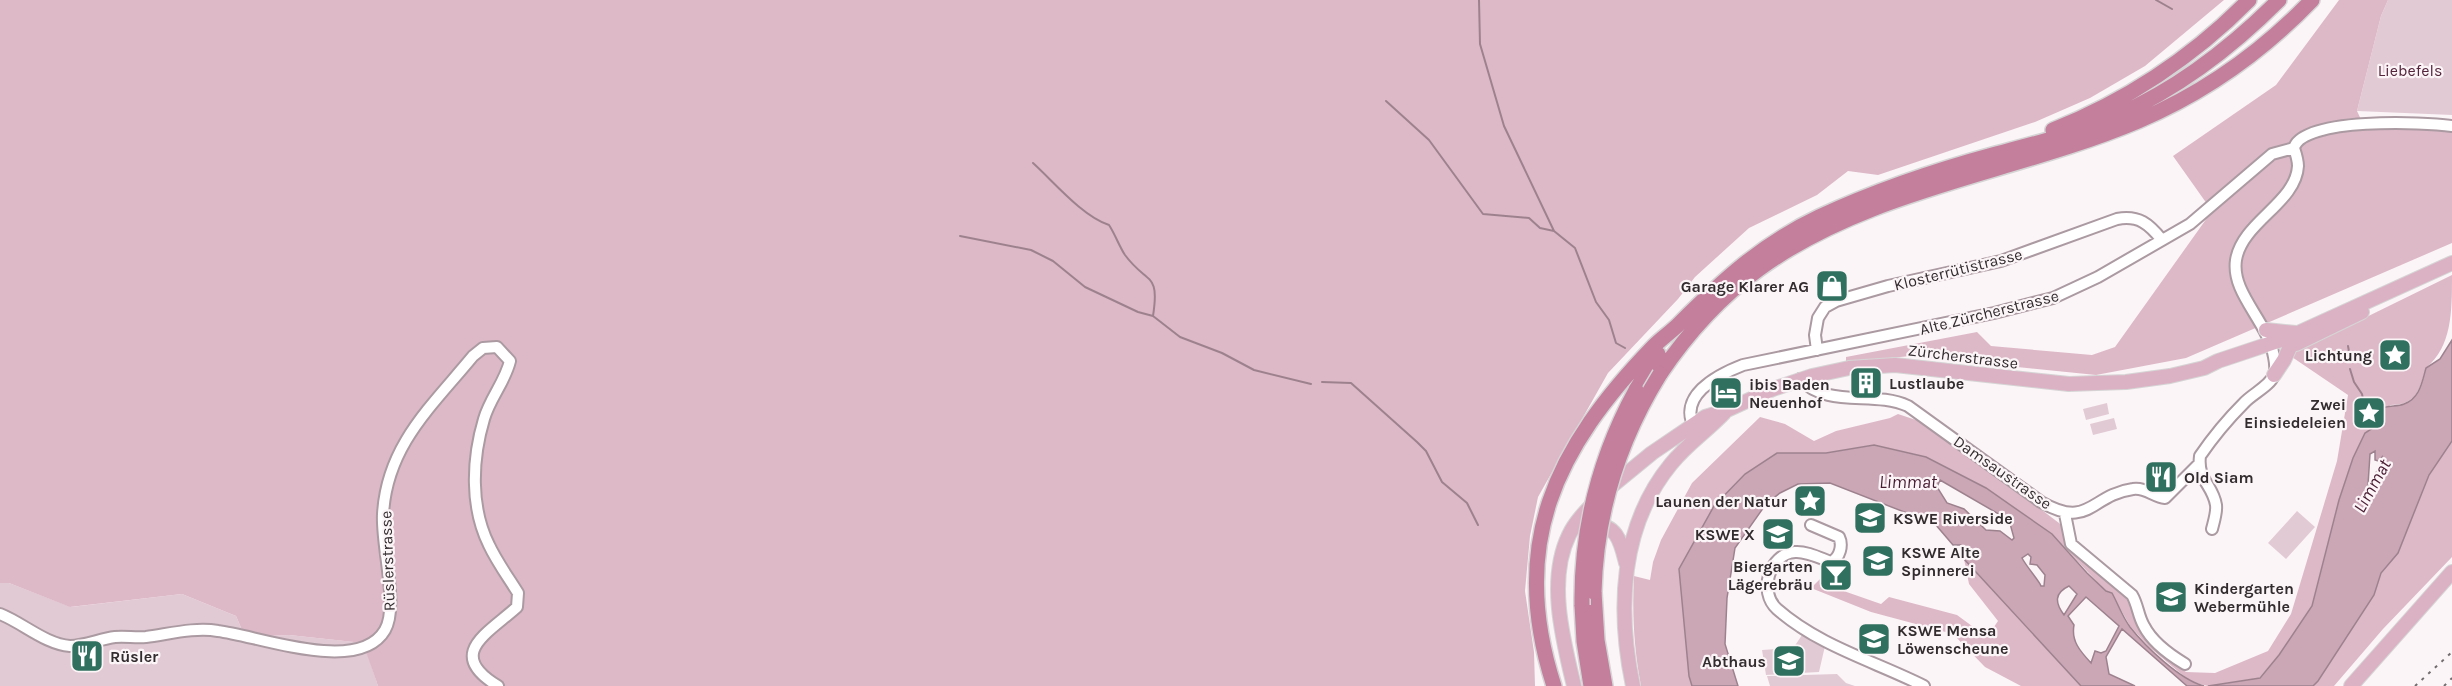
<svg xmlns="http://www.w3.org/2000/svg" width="2452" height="686" viewBox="0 0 2452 686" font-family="Karla,sans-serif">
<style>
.green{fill:#e2cad4}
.forest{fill:#ddb9c7}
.water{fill:#cba7b6;stroke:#9d828e;stroke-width:1.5;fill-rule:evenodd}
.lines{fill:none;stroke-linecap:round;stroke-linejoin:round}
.stream{stroke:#9d828e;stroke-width:2}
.minor-casing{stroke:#ab9aa1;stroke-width:14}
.major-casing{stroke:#d6d5d5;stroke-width:16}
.highway-casing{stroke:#d6d5d5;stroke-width:18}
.minor{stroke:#fff;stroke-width:10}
.major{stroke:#dbb2c4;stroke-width:14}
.highway{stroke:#c37f9c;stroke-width:15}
.rail{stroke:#736c6f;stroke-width:2;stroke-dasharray:3 6;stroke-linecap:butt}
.highway-bridge-casing{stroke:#d6d5d5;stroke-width:18;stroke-linecap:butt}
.highway-bridge{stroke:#c37f9c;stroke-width:15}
.labels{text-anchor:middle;stroke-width:4.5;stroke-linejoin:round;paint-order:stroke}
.park-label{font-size:16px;fill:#54253b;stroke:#fcf5f8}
.street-label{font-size:16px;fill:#332c2f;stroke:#fcf5f8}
.poi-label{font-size:16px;font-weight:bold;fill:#332c2f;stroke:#fcf5f8;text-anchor:start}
.water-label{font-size:18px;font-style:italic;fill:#481a30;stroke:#fcf5f8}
</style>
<rect width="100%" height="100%" fill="#fcf5f8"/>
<path class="green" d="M2388 0H2452V115L2357 111 2381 16Z
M2107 403 2109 414 2086 420 2083 409Z
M2114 418 2117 429 2093 435 2090 424Z
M2297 511 2315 527 2286 559 2268 543Z
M0 583H9L71 607 182 594 236 616 245 637 289 635 364 643 378 686H0Z
M1804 632 1825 646 1819 672 1766 675 1762 650 1793 648 1791 657 1785 656 1784 665 1792 666 1794 647Z
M1837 674 1846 683 1855 686H1770L1767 676Z"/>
<path class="forest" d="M0 0H2224L2145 66 2090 98 2035 122 1878 175 1848 171 1817 195 1749 228 1695 277 1678 299 1608 373 1538 497 1530 536 1525 591 1534 652 1535 686H378L363 643 289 635 245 637 236 616 182 594 70 607 9 583H0Z
M2339 0H2388L2381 16 2357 111 2366 130 2432 129 2452 132V243L2186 358 2096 375 1911 356 1846 362V357L1977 332 1991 346 2092 355 2115 347 2212 211 2173 156 2276 85Z
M2452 275C2452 312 2452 346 2426 368 2419 390 2417 405 2390 405L2379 424 2365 433 2353 458 2339 500 2312 606 2279 655 2259 678 2208 686 2191 682 2149 647 2130 626 2117 603 2052 534 1986 488 1926 457 1874 445 1826 453H1777L1685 626 1689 676 1692 686H1641C1634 649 1632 614 1634 576L1650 580 1653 562 1661 540 1692 483 1760 417 1785 424 1814 441 1836 431 1890 418 1898 414 1928 424 2059 523 2134 602 2147 641 2186 672 2215 673 2268 651 2291 614 2337 461 2348 395 2289 355Z
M2452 441V557L2383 629 2334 686H2313L2374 595 2381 573 2398 553 2429 475Z
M1964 559 2081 686H2021L1985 667 1953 634 1871 612 1811 588 1821 578 1838 589 1881 604 1889 597 1957 615 1987 637 1998 621 1969 584Z"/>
<path class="water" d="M2452 340V441L2429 475 2398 553 2381 573 2374 595 2318 681 2313 686H2208L2260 678 2279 655 2312 606 2339 500 2353 458 2365 433 2379 424 2375 418 2379 415 2380 409C2388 405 2397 407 2404 404 2420 398 2422 382 2426 368L2440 359ZM2375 451V460L2378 461 2382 457 2381 465 2368 485 2370 454Z
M1874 445 1926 457 1986 488 2052 534 2087 573 2106 591 2112 593C2118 604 2122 616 2130 627 2145 646 2180 680 2204 686H2187L2122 629 2106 657 2109 674 2135 686H2081L1964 559 1962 555 1965 553 1961 545H1953L1935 524 1830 483 1798 484 1780 493 1766 504 1735 548 1727 598 1725 644 1738 686H1692L1689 676 1679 569 1714 506 1745 474 1777 453H1826ZM1940 480 2009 520 2014 538 2012 540 2000 531 1986 530 1964 509 1947 503 1937 487ZM2028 554 2031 557 2030 564 2037 565 2045 575 2044 586H2041C2040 582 2026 566 2022 558ZM2069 586 2077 594 2064 615C2055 603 2054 593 2069 586ZM2086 597 2119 626 2106 651 2101 653 2095 651 2091 663C2080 651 2071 641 2074 625L2068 616Z"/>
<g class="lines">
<path class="stream" d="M1479 0 1480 44 1504 126 1554 231 1575 248 1596 302 1609 320 1616 343 1625 348
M2156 0 2172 9
M1386 101 1429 140 1483 214 1529 218 1540 228 1554 231
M1033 163C1054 182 1082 216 1109 225 1115 234 1119 246 1125 255 1147 285 1160 271 1153 316
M960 236 1031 250 1053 261 1085 287 1138 312 1153 316 1180 337 1222 353 1254 370 1311 384
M2348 346 2350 357
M2350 369 2354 382 2362 394 2365 409 2379 418
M1322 382 1351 383 1417 442 1426 451 1442 482 1467 503 1478 525"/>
<g class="minor-casing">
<path id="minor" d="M2294 148C2302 117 2425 122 2452 126
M1817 350 1815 335 1818 318 1825 307 1836 301 1888 286 2001 261 2117 219C2139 215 2149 224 2162 240
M1800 379C1828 409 1873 390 1908 406L2041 502C2090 530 2090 495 2133 489 2145 487 2154 497 2165 498L2199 464
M1696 430C1675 397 1717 375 1743 365L1994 313 2053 298 2098 277 2190 224 2272 154 2294 148
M2065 514 2071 544 2132 595C2138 605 2138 616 2144 626 2152 642 2170 655 2185 664
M1811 525 1839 537C1843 545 1840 558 1831 562 1820 558 1806 551 1795 552 1769 554 1758 592 1777 609 1819 646 1874 661 1924 686
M2212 529C2214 521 2217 512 2216 505 2213 485 2197 480 2200 456 2213 437 2228 419 2244 403 2252 394 2270 386 2274 375 2276 370 2275 362 2274 357 2268 321 2231 294 2236 260 2242 222 2296 203 2298 166 2298 160 2296 154 2294 148
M0 614C23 623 45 644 70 646 84 646 100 639 115 637 125 636 136 638 146 637 169 634 195 627 218 631 259 636 359 675 385 630 399 606 381 545 383 514 387 445 432 406 473 356L483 348 497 347 510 361C505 382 490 398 484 419 472 459 470 507 489 545 497 562 508 577 518 593L517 607C487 634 445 654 498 686"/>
</g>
<g class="major-casing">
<path id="major" d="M2266 330 2296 333
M2296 344 2362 312
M2274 375 2284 360 2290 347
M1608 489 1652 453 1705 417 1725 411 1773 389 1812 376 1849 368 1895 365 2069 384 2126 382 2170 376 2204 368 2218 361 2287 338 2452 263
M1591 526C1617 522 1621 543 1626 563
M1574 686C1563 640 1547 580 1569 535 1575 522 1585 512 1595 502
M1633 686C1617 610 1620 526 1671 464 1687 444 1707 431 1724 413
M2351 686 2452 572"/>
</g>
<g class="highway-casing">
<path id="highway" d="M2053 130C2126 101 2194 56 2249 0
M1660 374C1687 334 1719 298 1759 269 1868 189 2015 173 2138 121 2204 93 2263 51 2312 0
M1636 390 1658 354
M1594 592 1597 640 1605 686
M1582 605 1584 641 1591 686
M1554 686C1508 545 1555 448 1654 346 1662 338 1671 332 1679 324 1723 280 1762 244 1819 217 1875 191 1937 170 1996 154 2038 143 2078 133 2118 115 2179 88 2232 47 2279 0"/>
</g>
<use href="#minor" class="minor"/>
<use href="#major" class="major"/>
<use href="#highway" class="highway"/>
<path class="rail" d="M2415 686 2452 652
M2444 686 2452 678"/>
<g class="highway-bridge-casing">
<path id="highway-bridge" d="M1594 592C1596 514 1619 440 1660 374
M1582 605C1581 530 1600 456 1636 390"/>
</g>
<use href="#highway-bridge" class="highway-bridge"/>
</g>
<defs>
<g id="shop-square" transform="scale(1.725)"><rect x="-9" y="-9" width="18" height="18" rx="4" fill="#30705f" stroke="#fcf5f8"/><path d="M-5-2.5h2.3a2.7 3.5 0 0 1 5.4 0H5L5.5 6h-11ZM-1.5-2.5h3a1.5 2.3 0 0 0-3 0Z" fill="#fff"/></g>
<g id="sight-square" transform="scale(1.725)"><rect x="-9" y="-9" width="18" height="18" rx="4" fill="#30705f" stroke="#fcf5f8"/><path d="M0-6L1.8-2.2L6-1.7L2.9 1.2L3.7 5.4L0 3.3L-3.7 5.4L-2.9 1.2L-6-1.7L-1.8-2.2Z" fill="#fff"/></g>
<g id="building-square" transform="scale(1.725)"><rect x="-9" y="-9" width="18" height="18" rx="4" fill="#30705f" stroke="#fcf5f8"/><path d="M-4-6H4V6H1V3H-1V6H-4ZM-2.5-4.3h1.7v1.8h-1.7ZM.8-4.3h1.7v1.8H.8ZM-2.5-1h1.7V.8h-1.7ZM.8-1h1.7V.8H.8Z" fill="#fff"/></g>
<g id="hotel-square" transform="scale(1.725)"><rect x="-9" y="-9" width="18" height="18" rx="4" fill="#30705f" stroke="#fcf5f8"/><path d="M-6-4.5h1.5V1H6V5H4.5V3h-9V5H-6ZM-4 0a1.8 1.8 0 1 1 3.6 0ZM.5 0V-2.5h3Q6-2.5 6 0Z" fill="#fff"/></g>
<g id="restaurant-square" transform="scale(1.725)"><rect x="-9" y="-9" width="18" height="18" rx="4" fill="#30705f" stroke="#fcf5f8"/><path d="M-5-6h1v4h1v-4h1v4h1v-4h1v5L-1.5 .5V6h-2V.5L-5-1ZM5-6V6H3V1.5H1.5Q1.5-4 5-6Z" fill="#fff"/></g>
<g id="school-square" transform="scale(1.725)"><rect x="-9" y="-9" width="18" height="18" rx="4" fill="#30705f" stroke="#fcf5f8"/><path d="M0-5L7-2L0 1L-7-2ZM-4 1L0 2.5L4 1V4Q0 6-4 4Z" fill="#fff"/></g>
<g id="bar-square" transform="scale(1.725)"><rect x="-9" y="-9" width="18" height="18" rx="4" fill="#30705f" stroke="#fcf5f8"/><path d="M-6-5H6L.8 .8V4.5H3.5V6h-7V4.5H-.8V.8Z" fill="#fff"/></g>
</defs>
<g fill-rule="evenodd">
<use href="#shop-square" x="1832" y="286"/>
<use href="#sight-square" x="2395" y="355"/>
<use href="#building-square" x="1866" y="383"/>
<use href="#hotel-square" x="1726" y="393"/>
<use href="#sight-square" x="2369" y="413"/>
<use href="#restaurant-square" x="2161" y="477"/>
<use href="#sight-square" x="1810" y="501"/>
<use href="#school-square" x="1870" y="518"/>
<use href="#school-square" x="1778" y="534"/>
<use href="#school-square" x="1878" y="561"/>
<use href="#bar-square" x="1836" y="575"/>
<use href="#school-square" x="2171" y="597"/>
<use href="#school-square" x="1874" y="639"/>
<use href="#restaurant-square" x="87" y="656"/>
<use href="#school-square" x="1789" y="661"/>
</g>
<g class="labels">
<g class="park-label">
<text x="2410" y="76">Liebefels</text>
</g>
<g class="street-label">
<text transform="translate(1958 269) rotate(-14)" y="6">Klosterrütistrasse</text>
<text transform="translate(1989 312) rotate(-14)" y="6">Alte Zürcherstrasse</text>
<text transform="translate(1963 356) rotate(7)" y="6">Zürcherstrasse</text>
<text transform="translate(2003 472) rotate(35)" y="6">Damsaustrasse</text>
<text transform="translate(387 561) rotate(-92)" y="6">Rüslerstrasse</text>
</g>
<g class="poi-label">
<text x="1809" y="292" text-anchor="end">Garage Klarer AG</text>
<text x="2372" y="361" text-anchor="end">Lichtung</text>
<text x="1889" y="389">Lustlaube</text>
<text x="1749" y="390">ibis Baden<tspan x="1749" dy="18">Neuenhof</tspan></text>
<text x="2346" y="410" text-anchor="end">Zwei<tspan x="2346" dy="18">Einsiedeleien</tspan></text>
<text x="2184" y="483">Old Siam</text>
<text x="1787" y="507" text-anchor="end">Launen der Natur</text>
<text x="1893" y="524">KSWE Riverside</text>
<text x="1755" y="540" text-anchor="end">KSWE X</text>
<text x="1901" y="558">KSWE Alte<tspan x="1901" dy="18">Spinnerei</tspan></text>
<text x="1813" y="572" text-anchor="end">Biergarten<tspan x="1813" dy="18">Lägerebräu</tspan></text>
<text x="2194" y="594">Kindergarten<tspan x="2194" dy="18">Webermühle</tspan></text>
<text x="1897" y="636">KSWE Mensa<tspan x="1897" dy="18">Löwenscheune</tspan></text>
<text x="110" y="662">Rüsler</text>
<text x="1766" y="667" text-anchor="end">Abthaus</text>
</g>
<g class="water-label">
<text x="1908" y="488">Limmat</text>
<text transform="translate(2372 486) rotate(-61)" y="6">Limmat</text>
</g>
</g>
</svg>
